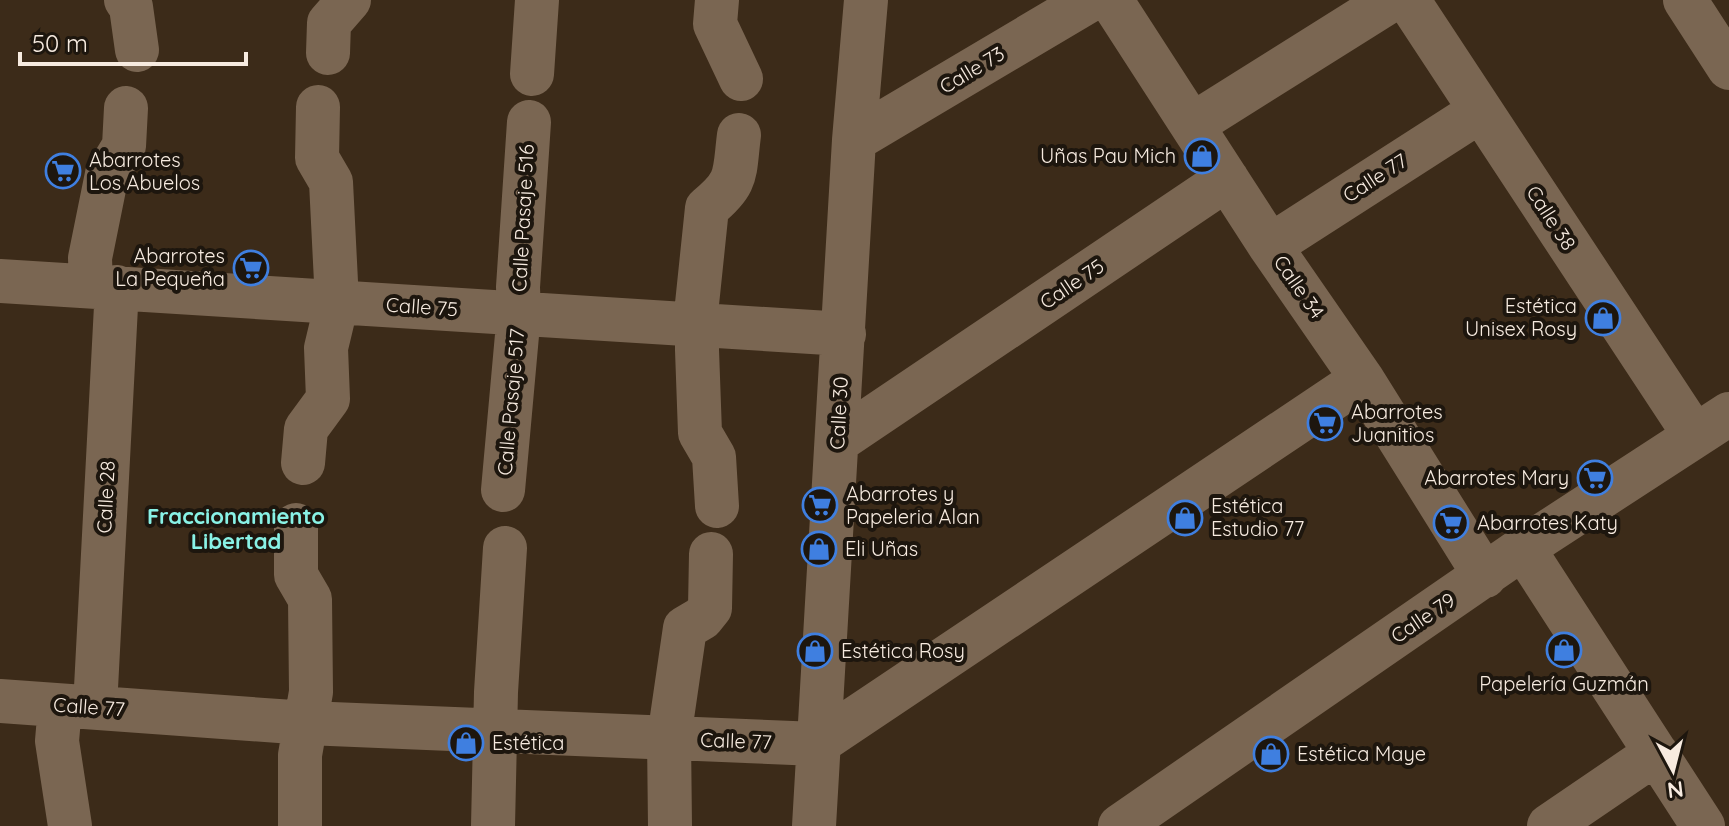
<svg xmlns="http://www.w3.org/2000/svg" width="1729" height="826" viewBox="0 0 1729 826" font-family="Quicksand,sans-serif">
<style>
.lines{fill:none;stroke-linecap:round;stroke-linejoin:round}
.minor{stroke:#7a6652;stroke-width:44}
.labels{text-anchor:middle;stroke-width:8;stroke-linejoin:round;paint-order:stroke}
.street-label{font-size:20px;fill:#f7ebe0;stroke:#1d160e}
.poi-label{font-size:20px;fill:#f7ebe0;stroke:#1d160e;text-anchor:start}
.neighbourhood-label{font-size:22px;font-weight:bold;fill:#89f2e6;stroke:#1d160e}
</style>
<rect width="100%" height="100%" fill="#3c2b19"/>
<g class="lines">
<path class="minor" d="M126 0 131 7 137 50
M717 0 715 24 741 79
M1111 0 1270 246 1362 379 1485 576
M1408 0 1695 436
M1685 0 1729 68
M328 53 329 23 349 0
M532 74 537 0
M1192 125 1391 0
M854 140 1090 0
M1270 246 1480 111
M0 281 844 334
M91 286 90 258 107 174 124 146 126 108
M838 441 1227 179
M303 463 306 429 328 399 326 348 337 302 331 182 317 158 318 107
M503 490 519 313 518 287 529 122
M717 506 714 457 700 433 697 350V304L707 208C739 182 734 174 739 135
M296 525V575L310 599 311 692 300 755V826
M1523 548 1703 826
M0 701 307 723 817 744 1362 379
M60 706 57 741 70 826
M95 707 117 287
M493 826 496 692 505 548
M670 826 669 738 685 628 702 618 710 608 711 554
M814 826 854 140 866 0
M1120 826 1523 548 1729 414
M1549 826 1656 753"/>
</g>
<defs>
<g id="shop-ring" transform="scale(1.8)"><circle r="9.5" fill="#1d160e" stroke="#3f7fe0" stroke-width="1.5"/><path d="M-5-2.5h2.3a2.7 3.5 0 0 1 5.4 0H5L5.5 6h-11ZM-1.5-2.5h3a1.5 2.3 0 0 0-3 0Z" fill="#3f7fe0"/></g>
<g id="supermarket-ring" transform="scale(1.8)"><circle r="9.5" fill="#1d160e" stroke="#3f7fe0" stroke-width="1.5"/><path d="M-6-5.5h2.5l.6 2H6L4.5 2H-2.5L-4.4-4H-6ZM-1.5 3.2a1.3 1.3 0 1 0 .1 0ZM3 3.2a1.3 1.3 0 1 0 .1 0Z" fill="#3f7fe0"/></g>
</defs>
<g fill-rule="evenodd">
<use href="#shop-ring" x="1202" y="156"/>
<use href="#supermarket-ring" x="63" y="171"/>
<use href="#supermarket-ring" x="251" y="268"/>
<use href="#shop-ring" x="1603" y="318"/>
<use href="#supermarket-ring" x="1325" y="423"/>
<use href="#supermarket-ring" x="1595" y="478"/>
<use href="#supermarket-ring" x="820" y="505"/>
<use href="#shop-ring" x="1185" y="518"/>
<use href="#supermarket-ring" x="1451" y="523"/>
<use href="#shop-ring" x="819" y="549"/>
<use href="#shop-ring" x="1564" y="650"/>
<use href="#shop-ring" x="815" y="651"/>
<use href="#shop-ring" x="466" y="743"/>
<use href="#shop-ring" x="1271" y="754"/>
</g>
<g class="labels">
<g class="street-label">
<text transform="translate(972 70) rotate(-31)" y="7">Calle 73</text>
<text transform="translate(1375 178) rotate(-33)" y="7">Calle 77</text>
<text transform="translate(523 218) rotate(-87)" y="7">Calle Pasaje 516</text>
<text transform="translate(1551 218) rotate(57)" y="7">Calle 38</text>
<text transform="translate(1072 284) rotate(-34)" y="7">Calle 75</text>
<text transform="translate(1299 287) rotate(55)" y="7">Calle 34</text>
<text transform="translate(422 307) rotate(4)" y="7">Calle 75</text>
<text transform="translate(511 402) rotate(-85)" y="7">Calle Pasaje 517</text>
<text transform="translate(839 413) rotate(-87)" y="7">Calle 30</text>
<text transform="translate(106 497) rotate(-87)" y="7">Calle 28</text>
<text transform="translate(1423 618) rotate(-34)" y="7">Calle 79</text>
<text transform="translate(89 707) rotate(4)" y="7">Calle 77</text>
<text transform="translate(736 741) rotate(2)" y="7">Calle 77</text>
</g>
<g class="poi-label">
<text x="1176" y="163" text-anchor="end">Uñas Pau Mich</text>
<text x="89" y="167">Abarrotes<tspan x="89" dy="23">Los Abuelos</tspan></text>
<text x="225" y="263" text-anchor="end">Abarrotes<tspan x="225" dy="23">La Pequeña</tspan></text>
<text x="1577" y="313" text-anchor="end">Estética<tspan x="1577" dy="23">Unisex Rosy</tspan></text>
<text x="1351" y="419">Abarrotes<tspan x="1351" dy="23">Juanitios</tspan></text>
<text x="1569" y="485" text-anchor="end">Abarrotes Mary</text>
<text x="846" y="501">Abarrotes y<tspan x="846" dy="23">Papeleria Alan</tspan></text>
<text x="1211" y="513">Estética<tspan x="1211" dy="23">Estudio 77</tspan></text>
<text x="1477" y="530">Abarrotes Katy</text>
<text x="845" y="556">Eli Uñas</text>
<text x="841" y="658">Estética Rosy</text>
<text x="1564" y="691" text-anchor="middle">Papelería Guzmán</text>
<text x="492" y="750">Estética</text>
<text x="1297" y="761">Estética Maye</text>
</g>
<g class="neighbourhood-label">
<text x="236" y="524">Fraccionamiento<tspan x="236" dy="25">Libertad</tspan></text>
</g>
</g>
<g transform="translate(1673 770) rotate(173)" stroke="#1d160e" stroke-width="6" paint-order="stroke">
<path d="M0-6L14 30L0 20L-14 30Z" fill="#f7ebe0"/>
<text y="-12" font-size="22" font-weight="bold" text-anchor="middle" fill="#f7ebe0">N</text>
</g>
<path d="M20 52v12h226v-12" fill="none" stroke="#f7ebe0" stroke-width="4"/>
<text x="32" y="52" font-size="24" fill="#f7ebe0" stroke="#1d160e" stroke-width="6" paint-order="stroke">50 m</text>
</svg>
